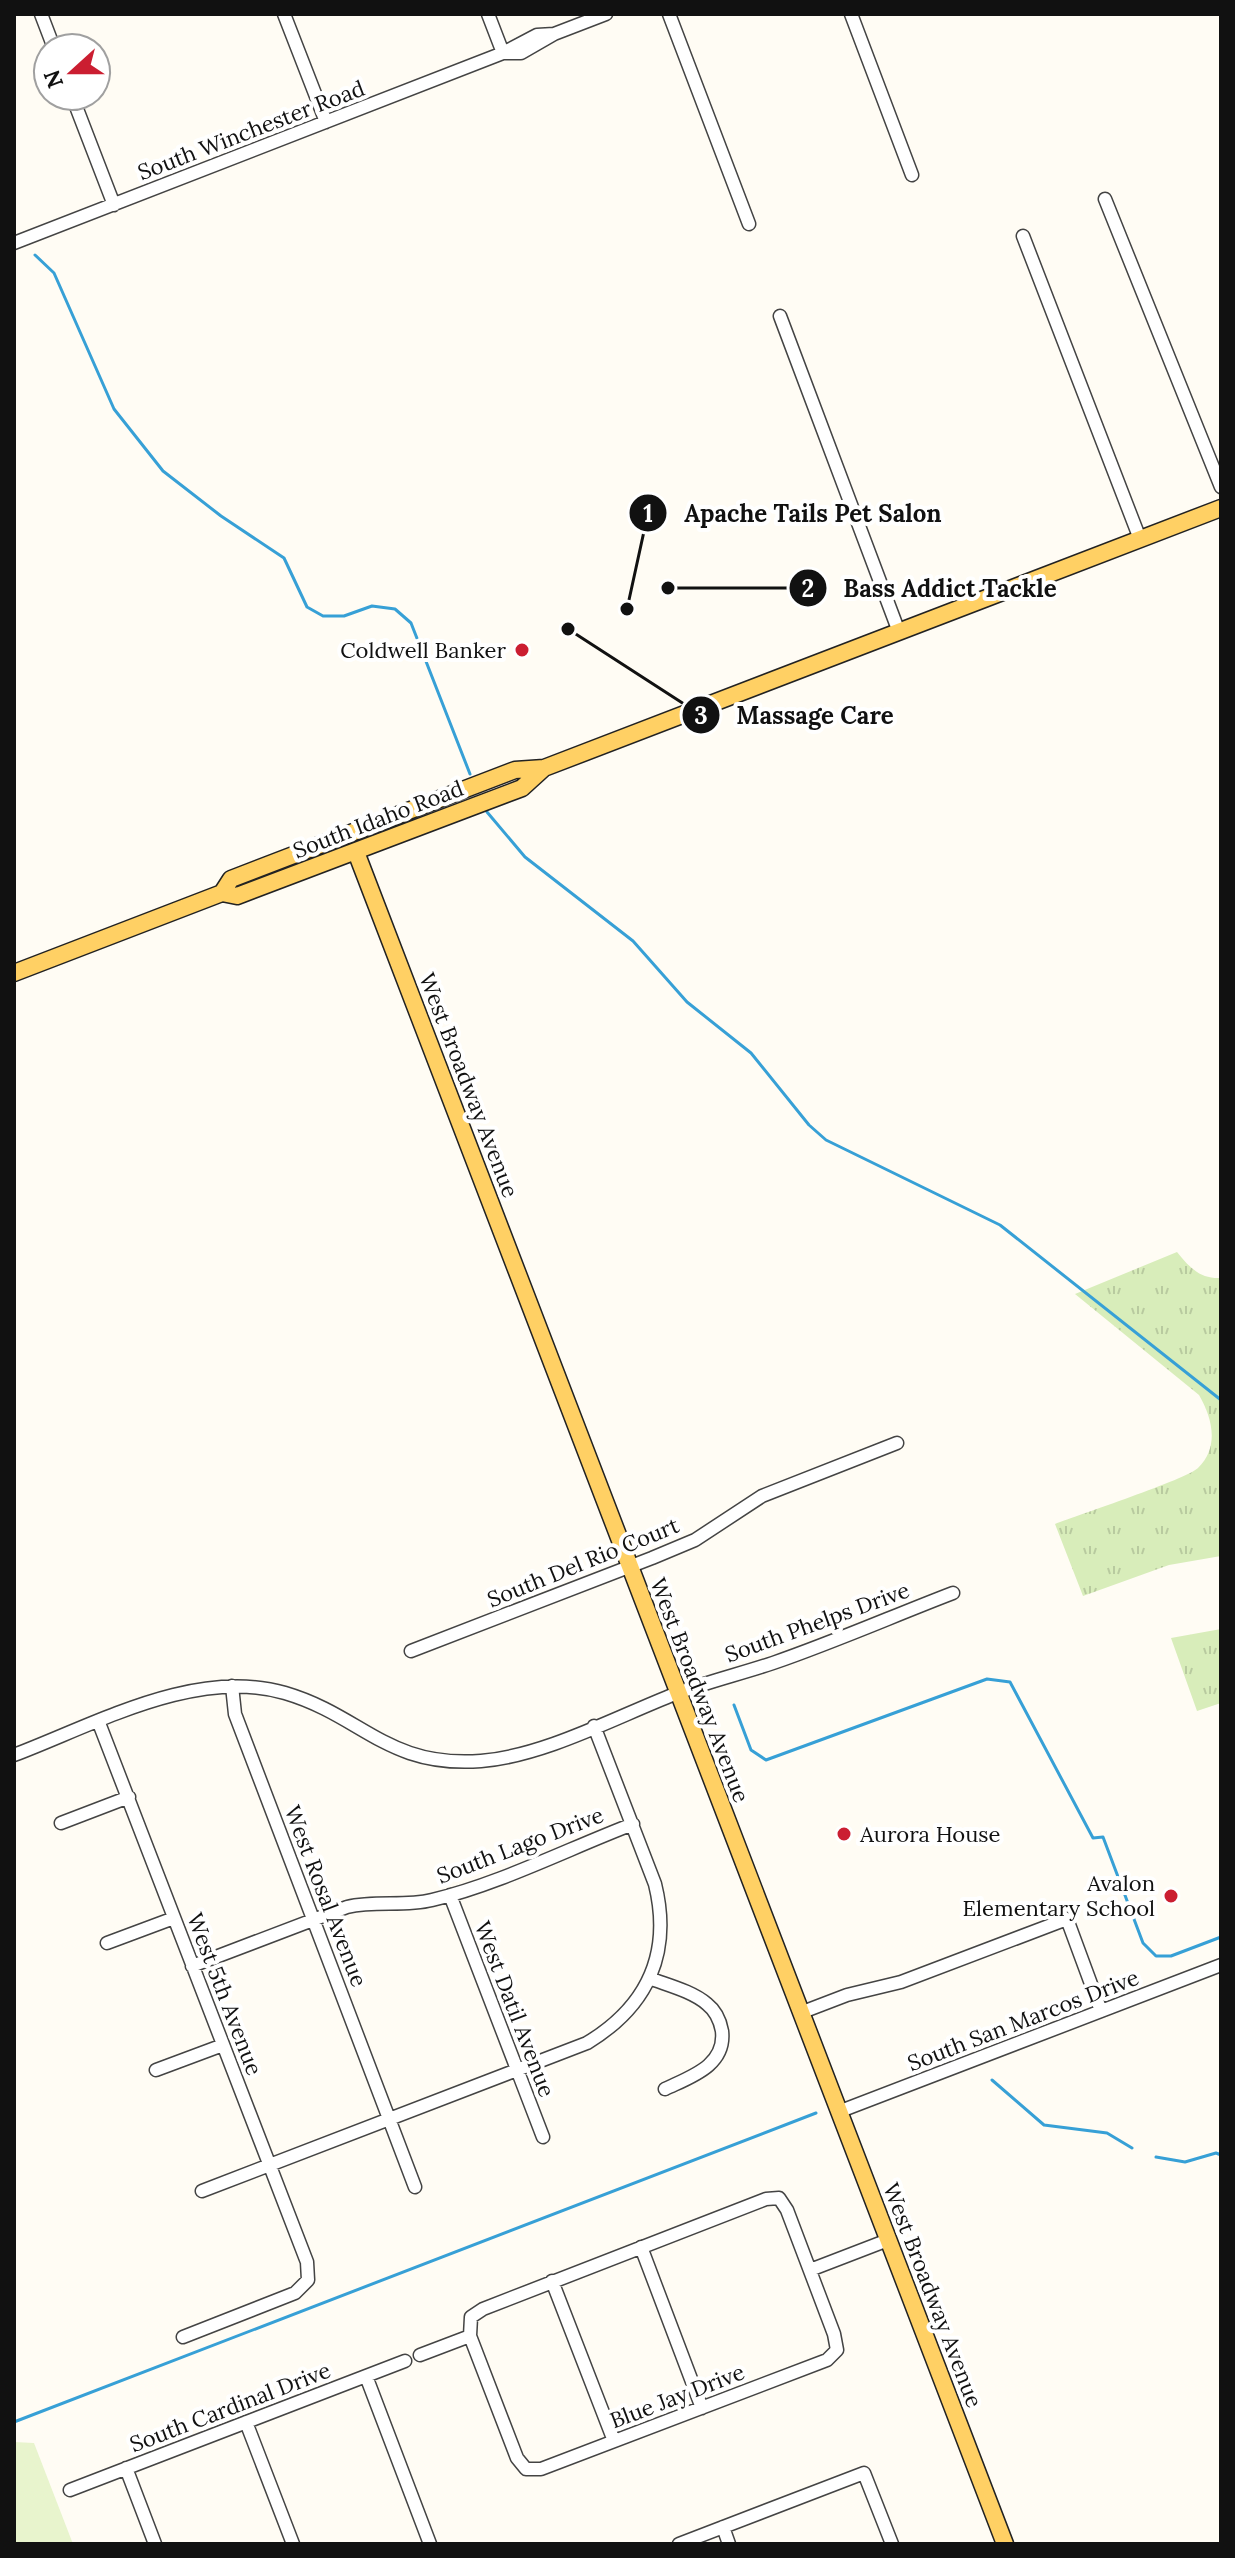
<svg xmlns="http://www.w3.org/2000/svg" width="1235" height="2558" viewBox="0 0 1235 2558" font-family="Lora,serif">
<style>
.grass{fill:url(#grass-tufts)}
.pitch{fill:#e8f4cd}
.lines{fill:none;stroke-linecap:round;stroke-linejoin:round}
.stream{stroke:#37a0d6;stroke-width:3}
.minor-casing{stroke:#444;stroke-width:15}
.major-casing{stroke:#222;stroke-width:19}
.minor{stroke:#fff;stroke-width:12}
.major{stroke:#ffd064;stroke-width:16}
.poi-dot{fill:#cb1e31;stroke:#fff;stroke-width:3}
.labels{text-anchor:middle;stroke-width:8;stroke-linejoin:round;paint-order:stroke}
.street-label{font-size:22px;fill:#111;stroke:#fff}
.poi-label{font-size:22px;fill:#111;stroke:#fff;text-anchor:end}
.leader{fill:none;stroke:#111;stroke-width:3}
.callout-dot{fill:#111;stroke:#fff;stroke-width:3}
.mark-label{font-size:24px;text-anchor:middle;font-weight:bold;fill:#fff}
.callout-label{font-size:24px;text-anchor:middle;font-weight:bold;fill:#111;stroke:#fff;stroke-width:8;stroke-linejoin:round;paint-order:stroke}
</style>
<defs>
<pattern id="grass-tufts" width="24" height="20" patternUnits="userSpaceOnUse" patternTransform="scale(2)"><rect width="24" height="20" fill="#d8edba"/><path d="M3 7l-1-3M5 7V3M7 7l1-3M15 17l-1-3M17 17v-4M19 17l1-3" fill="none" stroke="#b8ca9f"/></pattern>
</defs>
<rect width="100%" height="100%" fill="#fffcf4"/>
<path class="grass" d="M1177 1252C1190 1268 1200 1279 1221 1278V1556L1169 1565 1083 1596 1055 1524C1078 1515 1187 1479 1198 1468 1220 1447 1212 1417 1199 1395L1075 1294Z
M1221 1629V1703L1197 1711 1171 1638Z"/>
<path class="pitch" d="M14 2442 34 2443 73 2544H14Z"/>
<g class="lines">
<path class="stream" d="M35 255 54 273 114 409 163 471 221 516 284 558 307 607 323 616H344L372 606 395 609 411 623 470 774
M487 812 525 857 633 941 687 1002 751 1053 809 1125 826 1140 1000 1225 1221 1400
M734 1705 751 1750 766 1760 987 1679 1010 1682 1093 1838 1103 1837 1143 1943 1156 1956H1171L1221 1937
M992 2080 1044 2125 1107 2133 1132 2148
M1156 2157 1185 2162 1216 2153 1221 2155
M14 2422 816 2113"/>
<g class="minor-casing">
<path id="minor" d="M41 14 54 48
M284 14 326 122
M488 14 503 53
M669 14 749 224
M851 14 912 175
M503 53H521L554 34
M72 96 114 205
M1105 199 1221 487
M1023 236 1140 539
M14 243 503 53 537 35 554 34 606 14
M780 316 899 632
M411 1651 652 1558 695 1540 762 1496 897 1443
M232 1686 235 1714 415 2187
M99 1723 307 2262 308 2280 295 2293 183 2337
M14 1755C96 1724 196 1667 285 1693 363 1716 387 1768 481 1761 544 1756 616 1717 675 1694 707 1682 740 1674 773 1663 834 1642 893 1616 953 1593
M61 1823 129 1797
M450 1895 543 2137
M107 1943 174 1918
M192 1966 347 1907C376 1900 404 1907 432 1900 497 1885 570 1848 633 1824
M649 1978C667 1985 692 1991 707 2004 716 2011 720 2020 722 2031 726 2066 690 2077 665 2089
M800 2013 847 1995 901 1982 1067 1919 1101 2011
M156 2070 223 2045
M838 2112 1221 1965
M202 2191 587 2043C648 2006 672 1953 655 1884L594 1726
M779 2198 787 2210 834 2334 837 2350 827 2360 541 2469H526L517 2458 470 2336 471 2317 483 2309 766 2199Z
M641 2247 702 2408
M810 2270 888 2240
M552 2281 614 2441
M420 2355 470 2336
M366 2376 430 2544
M246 2422 293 2544
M126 2468 155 2544
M70 2490 405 2361
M723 2527 729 2544
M679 2544 864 2473 892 2544"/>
</g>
<g class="major-casing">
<path id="major" d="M356 852 1005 2544
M222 893 231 879 515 770 544 768 1221 508
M14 973 222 893 237 896 522 788 544 768"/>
</g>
<use href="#minor" class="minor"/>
<use href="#major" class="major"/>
</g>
<g class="poi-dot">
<circle cx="522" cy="650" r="8"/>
<circle cx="844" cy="1834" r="8"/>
<circle cx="1171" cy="1896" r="8"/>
</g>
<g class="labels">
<g class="street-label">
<text transform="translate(251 130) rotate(-21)" y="8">South Winchester Road</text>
<text transform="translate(378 819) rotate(-21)" y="8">South Idaho Road</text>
<text transform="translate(469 1085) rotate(69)" y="8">West Broadway Avenue</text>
<text transform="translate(583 1562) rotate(-22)" y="8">South Del Rio Court</text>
<text transform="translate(817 1622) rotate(-20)" y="8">South Phelps Drive</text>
<text transform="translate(700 1690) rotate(69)" y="8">West Broadway Avenue</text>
<text transform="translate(520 1845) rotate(-21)" y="8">South Lago Drive</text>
<text transform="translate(326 1896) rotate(69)" y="8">West Rosal Avenue</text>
<text transform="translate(225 1994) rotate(69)" y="8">West 5th Avenue</text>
<text transform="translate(515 2009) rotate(69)" y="8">West Datil Avenue</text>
<text transform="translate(1023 2020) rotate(-21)" y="8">South San Marcos Drive</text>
<text transform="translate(933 2295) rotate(69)" y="8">West Broadway Avenue</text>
<text transform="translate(677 2396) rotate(-21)" y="8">Blue Jay Drive</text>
<text transform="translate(230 2407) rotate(-21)" y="8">South Cardinal Drive</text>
</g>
<g class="poi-label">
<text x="506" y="658">Coldwell Banker</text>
<text x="860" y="1842" text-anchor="start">Aurora House</text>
<text x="1155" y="1891">Avalon<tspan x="1155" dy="25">Elementary School</tspan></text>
</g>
</g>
<path class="leader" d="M627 609L648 513M668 588L808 588M568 629L701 715"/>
<g class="callout-dot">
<circle cx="627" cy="609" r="8"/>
<circle cx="668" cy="588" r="8"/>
<circle cx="568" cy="629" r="8"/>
<circle cx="648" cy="513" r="20"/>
<circle cx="808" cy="588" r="20"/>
<circle cx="701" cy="715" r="20"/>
</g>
<g class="mark-label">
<text x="648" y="522">1</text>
<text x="808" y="597">2</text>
<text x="701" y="724">3</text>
</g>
<g class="callout-label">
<text x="813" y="522">Apache Tails Pet Salon</text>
<text x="950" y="597">Bass Addict Tackle</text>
<text x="815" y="724">Massage Care</text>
</g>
<rect width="1235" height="2558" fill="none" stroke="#111111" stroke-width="32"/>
<g transform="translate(72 72) rotate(249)"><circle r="38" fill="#ffffff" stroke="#a0a0a0" stroke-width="2"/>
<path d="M0-6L14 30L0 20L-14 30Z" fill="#cb1e31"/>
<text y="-12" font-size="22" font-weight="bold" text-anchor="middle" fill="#111111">N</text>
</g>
</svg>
